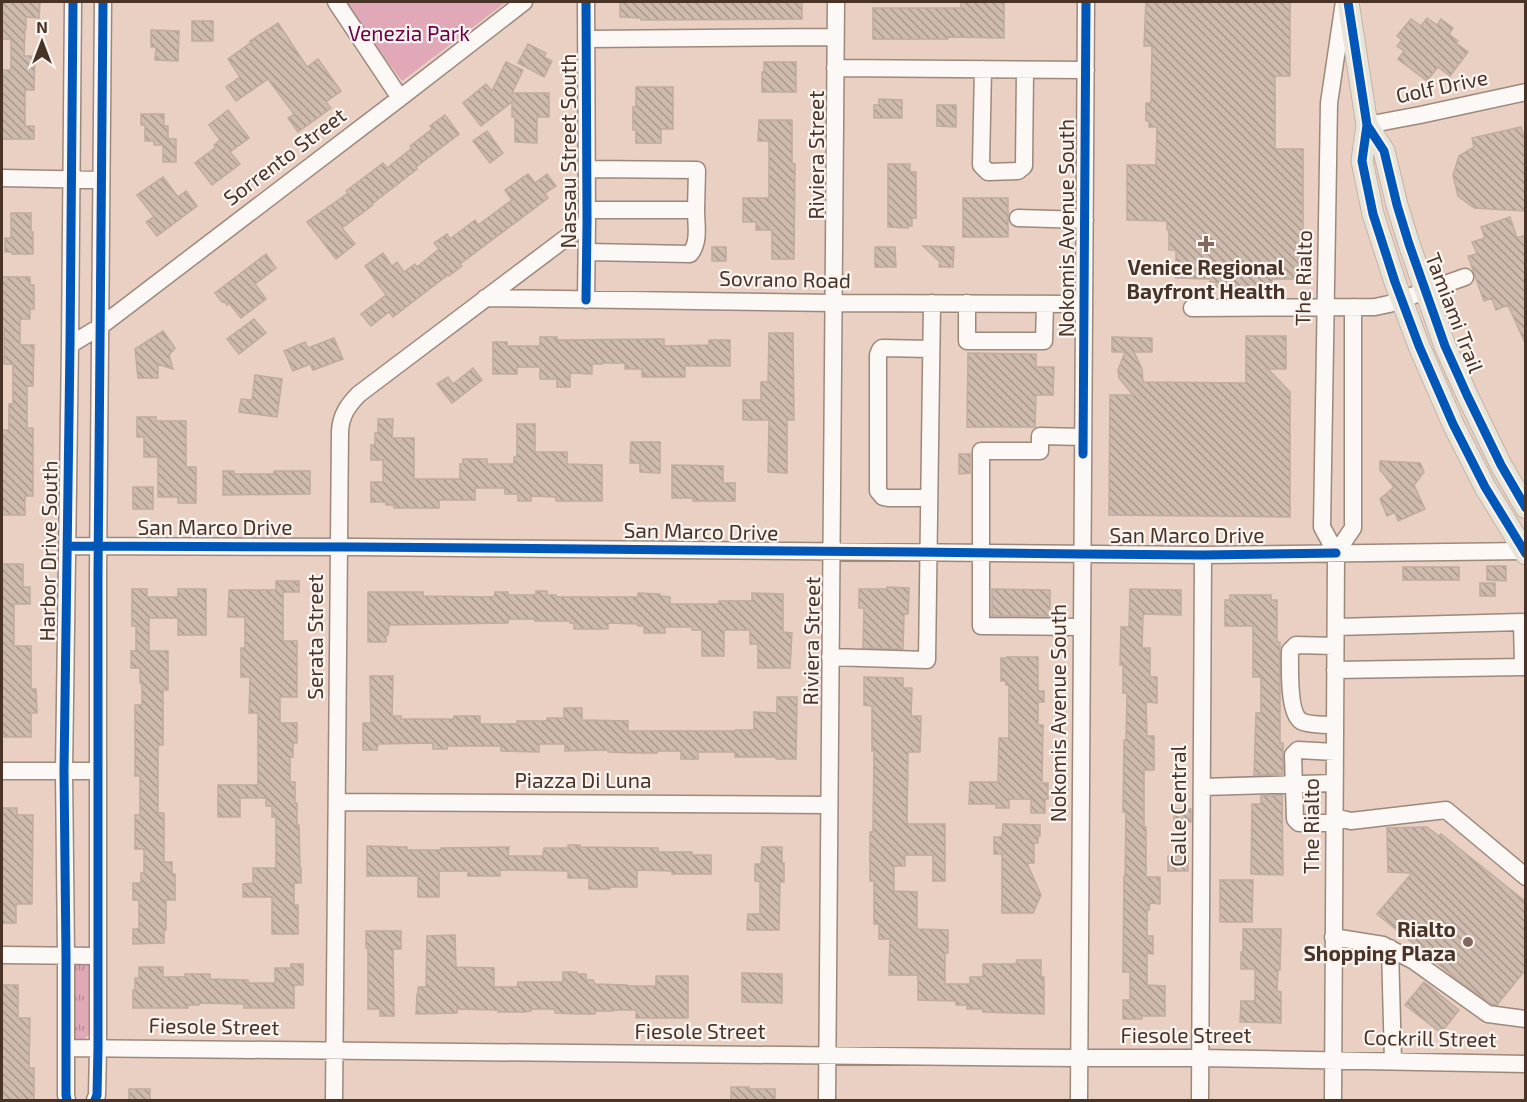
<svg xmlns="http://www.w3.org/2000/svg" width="1527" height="1102" viewBox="0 0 1527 1102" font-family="'Exo 2',sans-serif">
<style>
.grass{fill:url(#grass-tufts)}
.park{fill:#e1a8b8}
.building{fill:url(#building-back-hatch);stroke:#c0ab9f;stroke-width:1.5}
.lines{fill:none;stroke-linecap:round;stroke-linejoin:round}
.minor-casing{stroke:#9d887c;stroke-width:19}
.major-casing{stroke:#c1b3ab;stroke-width:23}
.minor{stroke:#fcf8f6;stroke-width:16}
.major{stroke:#e8e4d8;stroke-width:21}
.cycleway-casing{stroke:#fbf5f2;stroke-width:13}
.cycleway{stroke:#0057b8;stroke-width:9}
.poi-dot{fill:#81695d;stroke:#fbf5f2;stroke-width:2}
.labels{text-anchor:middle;stroke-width:4.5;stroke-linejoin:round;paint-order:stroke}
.park-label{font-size:21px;fill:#690043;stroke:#fbf5f2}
.street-label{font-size:21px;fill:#493226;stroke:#fbf5f2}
.poi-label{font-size:21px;font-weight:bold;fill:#493226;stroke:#fbf5f2}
</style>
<defs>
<pattern id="grass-tufts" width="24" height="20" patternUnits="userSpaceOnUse" patternTransform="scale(1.5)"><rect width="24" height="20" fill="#e1a8b8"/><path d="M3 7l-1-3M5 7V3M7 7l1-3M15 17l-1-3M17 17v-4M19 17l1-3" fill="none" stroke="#b88995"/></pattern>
<pattern id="building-back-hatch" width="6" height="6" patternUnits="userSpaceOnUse" patternTransform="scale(1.5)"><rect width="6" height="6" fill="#cfbaae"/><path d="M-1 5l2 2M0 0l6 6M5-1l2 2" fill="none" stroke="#aa988d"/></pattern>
</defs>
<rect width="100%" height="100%" fill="#e9d0c2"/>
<path class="grass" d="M74 962H88L91 965V1033L83 1040H76L73 1038Z"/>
<path class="park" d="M343 2H506L402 81Z"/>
<path class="building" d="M2 2H40L39 18 26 17V29H25L24 56H35L34 90H25V126H34V139H2L3 70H11V39H2Z
M620 2H802V19L641 20V18L620 17Z
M961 2H1004V38L948 37V39H873V8H961Z
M1146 2H1290V76H1275V149H1303V279H1272V287H1216V282H1210V279L1176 278V250H1169V230H1167V221L1127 220V165H1156L1157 127H1149V121H1146V103H1151L1152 46H1144Z
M1427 18 1437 25 1441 19 1453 28 1449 34 1458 41 1456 43 1468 52 1450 76 1438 67 1427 81 1398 59 1404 51 1397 46 1402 40 1397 36 1411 19 1421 26Z
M192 21H213V41H192Z
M278 23 307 67 318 59 341 91 326 102 331 108 298 132 288 118 294 114 268 79 236 101 226 87 240 77 228 59 253 41H250Z
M151 30 179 31 178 61 155 60 156 47H151Z
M528 44 546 53 544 57 552 61 544 77 518 63Z
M506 62 523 70 512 93H549V117H537V143L515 142V117H512V102L481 126 463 103 486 84 492 91Z
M764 62H796V92H762V72H764Z
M636 87H673V129H661V143H636V130H633V107H636Z
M879 99 902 100V118H874V105H879Z
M937 105H956V127L937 126Z
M228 110 249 138 230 152 240 164 212 185 195 163 216 147 214 145 220 140 209 125Z
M141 114H164V126H168V139H176V162H163V145H154V141H145V125H141Z
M445 115 459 134 416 167 417 169 372 204 373 205 342 228 355 244 336 259 307 222 348 193 346 191 383 163 387 168 412 148 410 146 432 129 430 126Z
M759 120H792V163L795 164 794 259H772V230H756V222H743V198H769V141H758Z
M1521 127 1526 144V211L1474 208 1458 196 1453 175 1459 156 1474 147 1472 138Z
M487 131 503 153 490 163 473 141Z
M888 164H910V172H916V218H912V226H908V228L888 227Z
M528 174 535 183 547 174 556 186 545 193 548 198 460 264 462 266 449 276 448 275 393 317 389 312 371 326 361 314 386 295 365 266 383 253 392 266 397 262 404 272 415 264 417 267 439 249 434 243 447 234 450 239 475 220 478 225 512 200 505 190Z
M163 177 178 197 186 191 197 206 157 236 146 222 154 217 137 195Z
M963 198H1008V237H963Z
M11 213H31V232H33V254H12V252H5V238H11Z
M1510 217 1517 238 1526 235V345L1508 305 1496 310 1492 298 1484 301 1468 256 1477 254 1472 242 1485 238 1481 227Z
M923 246 954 247 953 267H939L940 262Z
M712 247H726V261H712Z
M875 247H895L896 267H875Z
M266 254 276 268 255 284 266 299 241 318 229 303 227 305 224 301 222 302 215 293Z
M2 277H30V285H34V309H30V319H20V345H34L33 386H27V428H33V496H25V515H2V430H9V404H13V364H4V327H2Z
M254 319 266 333 239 354 227 339Z
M163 331 175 348 169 355 173 369 158 364V378H138L135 349Z
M769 333H793L794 420H787V473L768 472 769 420H743V400H761V382H768Z
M1246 336H1286V369H1268L1290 392V517L1109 515 1110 395H1133L1119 378 1118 370 1125 352H1112V337L1152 338V352H1134L1142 369 1143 382 1246 383Z
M540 337H557V340L664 339V346L709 345V340H730V366H685V377H642V369H625V363H602V364H592V374L570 373V387H557V379H540V367H517V374H493V342H507V346H540Z
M334 338 343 359 313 370 310 364 293 371 284 351 305 342 308 348Z
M968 353 1036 354V367H1054L1053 395H1036L1035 427H967Z
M473 368 482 380 452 403 437 384 448 377 453 384Z
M255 375 282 379 277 417 239 412 241 399 252 400Z
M137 417H156V421H186V467H196V503H178V497H158V457H144V437H137Z
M378 419H393L392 438H414V479H460V464H463V459H487V464H514V457H517V424H535V452H567V464L602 465V501H556V497L531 496V501H518V494H505V488H475V500H439V508H394V505H386V502H371V482H383V460H371V445H375V433H378Z
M631 442H660V473L640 472V463H630Z
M959 454H970V473L959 474Z
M1380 461 1420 463 1424 472 1414 485 1425 509 1398 521 1395 512 1387 516 1380 499 1394 487 1380 470Z
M672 465 723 466V483H735V501H693V498H672Z
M223 471H234V474H274V471H310V494L223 495Z
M133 487H153V509H133Z
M2 564H23V587H30V604H14V646H31V689H36L37 713H31V737H2Z
M1487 566H1506V581L1487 580Z
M1403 567H1459V580H1403Z
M276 581H299V592H283V641H297V697H280V723H297V743H293V757H290V782H295V803H297V825H299L300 868H301V883H294V905H298V934H272V897H243V884L253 883V868H276V817H272V806H266V798H240V817H218V785H258V713H249L250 677H241V648H245V617H228L229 590H276Z
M1480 583H1495V596H1480Z
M887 587 909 588 908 614H904L903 649 863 648 864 608H859V589H887Z
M132 589H147V597H178V589H206V635H178V618H149V651H168V690H163V745H158V813H164V862H172V874H175V900H166V930H164V943L133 944V929H139V900H133V883H141V873H144V849H135V815H140V776H135V705H142V683H140V668H131V651H136V626H132Z
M992 589 1050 590V616H992Z
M1130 589 1181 590V615L1143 614 1142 648H1150V677H1157V703L1146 702 1147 736H1154V770H1144V827H1146V877H1160V904L1150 903 1149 910H1147V936H1153V954L1147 953V985L1165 986V1016H1142V1019H1123V1000H1130V972H1123L1124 876H1125L1126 812H1123L1124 740H1126L1127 693H1123V665H1120L1121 627H1129Z
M536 591H547V595H556V597H638V593L660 594V596L670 597V604H719V601H752V593L783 594V632L792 633 790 668H758V644H750V630H724V656H702V630H692V627H665V633H644V626H638V624L608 623V629H574V623H570V621H535V619H508V623L389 625 388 635H386V642H368V592H423V596L494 597 495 592H508V595H536Z
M1230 595H1271V600H1277V642H1280V743H1283V774L1254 775 1256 713H1261V677H1253V626H1225V600H1230Z
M1007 657H1038V691H1044V702H1038V725H1043L1042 783H1048V799H1045V813H1031V799H1009V808H996V804H969L970 782H998L999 738H1009V685H1006V681H1001V658H1007Z
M370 676H393L392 716H401V719H454V716H480V724H517V721H547V718H564V708H582V720L628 721V731H736V730H754V712L777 713V697H797L796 759H776V757H735V752H698V759H681V751H657V753H636L608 752V750L565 751V744H539V752L501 751V746H447V749H433V743L378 744 377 750H363V723H371Z
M864 677 903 678V688H912L911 716H921L920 752H908L907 824H945V881H933V855H905V866H894V891L917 892V929L948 930V953H945V984H970V977H983V964H1016L1017 960H1041V977H1044V1014L983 1012V1009H967V1005H956V1001L918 1000V975H889L890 939H879V924H874V881H870V832H873L874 751H872V706L864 705Z
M1282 795 1283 875 1251 874 1252 804H1261V796Z
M2 808H17V815H33L32 904H16V923H2Z
M1174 809H1191V822H1174Z
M1003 824 1040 825V836H1038V843H1034V863H1027L1041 895 1033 913H1002V854H994V837H1002Z
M1427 827 1439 836 1441 834 1526 902V969L1497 1005 1492 1004 1459 981 1377 914 1412 873 1388 872 1387 828Z
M568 845H580V847L658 848V852H692V855H711V874H672V871L637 870V887H610V889H589V878H568V871L500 870V876H468V871H439V897H418V876H367V846L407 847V850H441V848L509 847 508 856H543L544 848H568Z
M762 847H782V863H784V882H780L779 930H747L748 914H760V882L755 881V864H761Z
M1168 856H1188V871H1168Z
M1220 880H1253L1252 922H1220Z
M1243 929H1281L1280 970H1278L1277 991 1281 992V1023L1240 1022 1241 1001H1255V969H1241V952H1243Z
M366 931H401V949H393L394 1016H380V1009H368V948H366Z
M455 935 456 967 494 968V987H517L518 982H563V972H577V974H586V980H593L595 984 627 985V986H656V976H688V1018H636V1010H613V1011H595V1014H579L555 1013V1009H531V1011L524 1012H498V1010L457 1009V1013L416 1014 417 994H418V987H426L427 936Z
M291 964H303V985H294V1008H244V1004L199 1003V1005H188V1008H133V990H135V978H139V967H163V977H185V974H210V979L248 980V983H275V968H291Z
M742 973 782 974V1003L742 1002Z
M1424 982 1459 1010 1441 1033 1405 1005Z
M2 985H18V1018H30L29 1068H34V1101H2Z
M731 1087H749V1089H775V1101H731Z
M129 1089H150V1101H129Z"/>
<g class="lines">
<g class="minor-casing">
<path id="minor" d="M336 2 400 98
M586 39 835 37
M835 68 1086 70
M983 69 981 165 988 172 1018 171 1024 166 1025 70
M1367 125 1420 115 1526 92
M587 169 697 170 696 210H587
M2 178 101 180
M1018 218 1085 220
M587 252 690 254C700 242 696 225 696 210
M485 298 833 303 1084 304
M586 300 587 222 586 2
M967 303V341H1044L1045 304
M1192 308 1375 307 1389 304 1465 277
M70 345 101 326 400 98 524 2
M929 498H888L883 497 878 491V355L880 350 882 348 931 349
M67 546 357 547 1203 555 1526 551
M1336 553 1353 528V307
M1081 627 981 626V451H1040V436L1083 437
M830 657 927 660 932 303
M1335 670 1523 667 1522 622 1336 627
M1335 725C1327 725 1308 725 1301 721 1288 713 1290 665 1290 651L1296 645 1335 646
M2 771H98
M1202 787 1334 783
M337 802 829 805
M1334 817 1351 821 1446 810 1526 877
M1334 823H1299L1295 819 1293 755 1298 750 1335 752
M1333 937 1383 945 1414 961 1488 1014 1526 1019
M1390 948 1393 1061
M2 955 97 956
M66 1048 1079 1058H1200L1526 1064
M67 1100 66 1095V956L64 771 70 345 73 2
M95 1100 97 1095 98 1048V574L103 2
M334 1100 340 431C341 415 348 405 359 394L587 222
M827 1100 836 2
M1079 1100 1086 2
M1200 1100 1203 555
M1333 1100 1336 553 1322 527 1329 103 1344 2"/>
</g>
<g class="major-casing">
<path id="major" d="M1348 2 1367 125 1362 161 1373 214 1395 282 1419 346 1453 424 1485 487 1526 554
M1367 125 1384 151 1397 205 1409 244 1445 346 1467 395 1501 465 1526 508"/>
</g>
<use href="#minor" class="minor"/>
<use href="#major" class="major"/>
<g class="cycleway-casing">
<path id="cycleway" d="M1348 2 1367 125 1362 161 1373 214 1395 282 1419 346 1453 424 1485 487 1526 554
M1367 125 1384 151 1397 205 1409 244 1445 346 1467 395 1501 465 1526 508
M586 300 587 222 586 2
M1083 454 1086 2
M67 546 357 547 915 552 1082 554 1203 555 1336 553
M67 1100 66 1095V956L64 771 70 345 73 2
M95 1100 97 1095 98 1048V574L103 2"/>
</g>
<use href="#cycleway" class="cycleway"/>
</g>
<g class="poi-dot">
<path d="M1203 235h6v6h6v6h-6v6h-6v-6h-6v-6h6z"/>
<circle cx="1468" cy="942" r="6"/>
</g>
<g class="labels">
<g class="park-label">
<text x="409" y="41">Venezia Park</text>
</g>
<g class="street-label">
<text transform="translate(1442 87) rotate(-12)" y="7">Golf Drive</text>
<text transform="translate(569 151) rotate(-90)" y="7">Nassau Street South</text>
<text transform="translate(817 155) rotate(-90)" y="7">Riviera Street</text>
<text transform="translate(285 157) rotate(-37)" y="7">Sorrento Street</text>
<text transform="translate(1067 228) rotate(-90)" y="7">Nokomis Avenue South</text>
<text transform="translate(1304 278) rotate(-89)" y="7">The Rialto</text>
<text transform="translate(785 280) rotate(1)" y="7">Sovrano Road</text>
<text transform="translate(1454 313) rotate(69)" y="7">Tamiami Trail</text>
<text x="215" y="535">San Marco Drive</text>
<text transform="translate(701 532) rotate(1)" y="7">San Marco Drive</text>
<text x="1187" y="543">San Marco Drive</text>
<text transform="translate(49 551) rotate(-89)" y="7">Harbor Drive South</text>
<text transform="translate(316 637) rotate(-90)" y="7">Serata Street</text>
<text transform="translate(812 641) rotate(-89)" y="7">Riviera Street</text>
<text transform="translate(1059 713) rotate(-90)" y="7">Nokomis Avenue South</text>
<text x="583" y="788">Piazza Di Luna</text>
<text transform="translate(1179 806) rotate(-90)" y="7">Calle Central</text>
<text transform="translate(1312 826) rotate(-90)" y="7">The Rialto</text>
<text transform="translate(214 1027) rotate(1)" y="7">Fiesole Street</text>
<text x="700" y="1039">Fiesole Street</text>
<text x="1186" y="1043">Fiesole Street</text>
<text transform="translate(1430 1039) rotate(1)" y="7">Cockrill Street</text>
</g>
<g class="poi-label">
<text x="1206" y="275">Venice Regional<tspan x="1206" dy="24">Bayfront Health</tspan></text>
<text x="1456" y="937" text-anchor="end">Rialto<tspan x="1456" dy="24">Shopping Plaza</tspan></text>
</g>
</g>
<rect width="1527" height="1102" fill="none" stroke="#493226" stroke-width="6"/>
<g transform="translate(42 42)" stroke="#fbf5f2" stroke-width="4.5" paint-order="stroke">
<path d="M0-4.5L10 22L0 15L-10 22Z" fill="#493226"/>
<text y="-9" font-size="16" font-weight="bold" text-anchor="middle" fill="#493226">N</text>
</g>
</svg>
